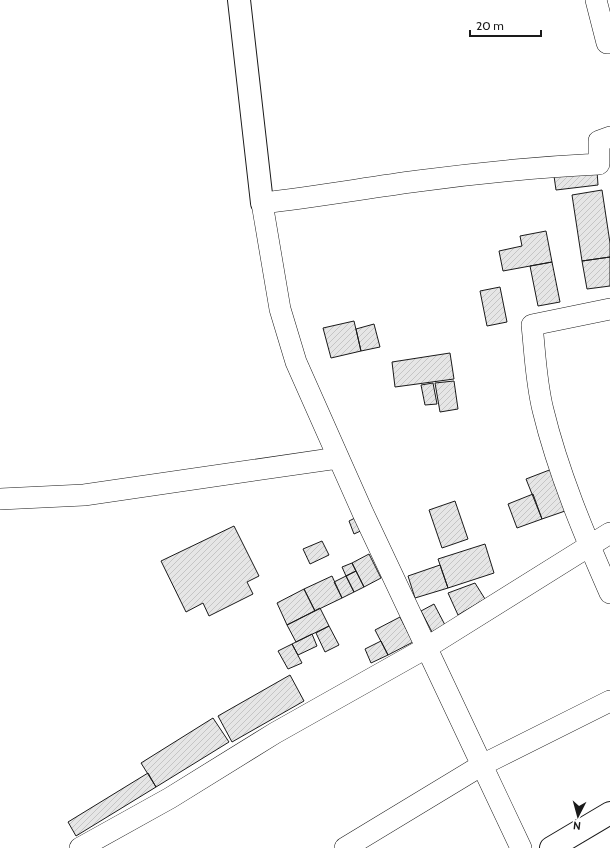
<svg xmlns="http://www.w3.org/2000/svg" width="610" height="848" viewBox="0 0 610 848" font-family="Cabin,sans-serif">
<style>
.building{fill:url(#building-hatch);stroke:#1a1a1a}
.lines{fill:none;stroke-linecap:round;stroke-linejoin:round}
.minor-casing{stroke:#1a1a1a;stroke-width:22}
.tertiary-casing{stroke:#1a1a1a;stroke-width:24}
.minor{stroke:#fff;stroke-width:21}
.tertiary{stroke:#fff;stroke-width:22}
</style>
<defs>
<pattern id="building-hatch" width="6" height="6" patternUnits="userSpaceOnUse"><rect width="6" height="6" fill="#e6e6e6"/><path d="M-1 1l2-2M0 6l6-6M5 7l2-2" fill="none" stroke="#c5c5c5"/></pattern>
</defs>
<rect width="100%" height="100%" fill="#fff"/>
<path class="building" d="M597 171 598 185 556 190 554 176Z
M602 190 610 243V257L582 261 572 195Z
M546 231 552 262 503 271 499 251 522 246 520 236Z
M610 257V286L587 289 582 261Z
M552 262 560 302 538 306 530 266Z
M500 287 507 322 487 326 480 291Z
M354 321 361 351 331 358 323 328Z
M374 324 380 347 361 351 356 329Z
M450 353 454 379 395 387 392 362Z
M454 381 458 409 440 412 435 383Z
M433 383 437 404 425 405 421 385Z
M552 469 568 510 542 519 526 479Z
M533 494 542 519 517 528 508 504Z
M455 501 468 539 442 548 429 510Z
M359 516 365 529 354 534 349 521Z
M234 526 259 576 247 582 253 594 209 616 203 603 186 612 161 561Z
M322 541 329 555 310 564 303 549Z
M485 544 494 573 448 588 438 559Z
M369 554 381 578 364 587 352 563Z
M352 563 356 571 346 576 342 567Z
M440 565 448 588 415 598 408 576Z
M356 571 364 587 354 592 346 576Z
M332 576 342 598 315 611 304 589Z
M346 576 354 592 342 598 334 582Z
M475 583 485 599 458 615 448 593Z
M304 589 315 611 287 625 277 603Z
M434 604 445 625 432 632 421 611Z
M320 608 329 626 296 642 287 625Z
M400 617 413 642 388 655 375 630Z
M329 626 339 645 325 652 316 633Z
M312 634 317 646 298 655 292 644Z
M381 641 388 655 371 663 365 649Z
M292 644 302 663 288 669 278 651Z
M290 675 304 701 232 742 218 716Z
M213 718 229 742 156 787 141 763Z
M148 773 156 787 76 836 68 822Z"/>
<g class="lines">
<g class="minor-casing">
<path id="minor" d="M596 0 607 43H610
M610 309 532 325C535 353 536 382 543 410 558 472 584 534 610 593
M0 499 84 495 338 458
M80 848 170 798 275 733 426 648 610 533
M345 848 482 765 610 701
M521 848 363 513 296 362 280 309 262 203C314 197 366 188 418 181 478 173 539 167 599 164V141L610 137"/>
</g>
<g class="tertiary-casing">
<path id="tertiary" d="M239 0 262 203
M551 848 610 813"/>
</g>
<use href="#minor" class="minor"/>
<use href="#tertiary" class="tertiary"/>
</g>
<g transform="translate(578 816) rotate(186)" stroke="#ffffff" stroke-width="3" paint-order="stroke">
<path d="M0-3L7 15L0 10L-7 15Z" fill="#1a1a1a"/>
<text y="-6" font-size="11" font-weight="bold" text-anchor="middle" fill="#1a1a1a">N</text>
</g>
<path d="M470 30v6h71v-6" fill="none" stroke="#1a1a1a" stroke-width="2"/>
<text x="476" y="30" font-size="12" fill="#1a1a1a" stroke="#ffffff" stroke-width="3" paint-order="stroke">20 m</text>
</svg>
